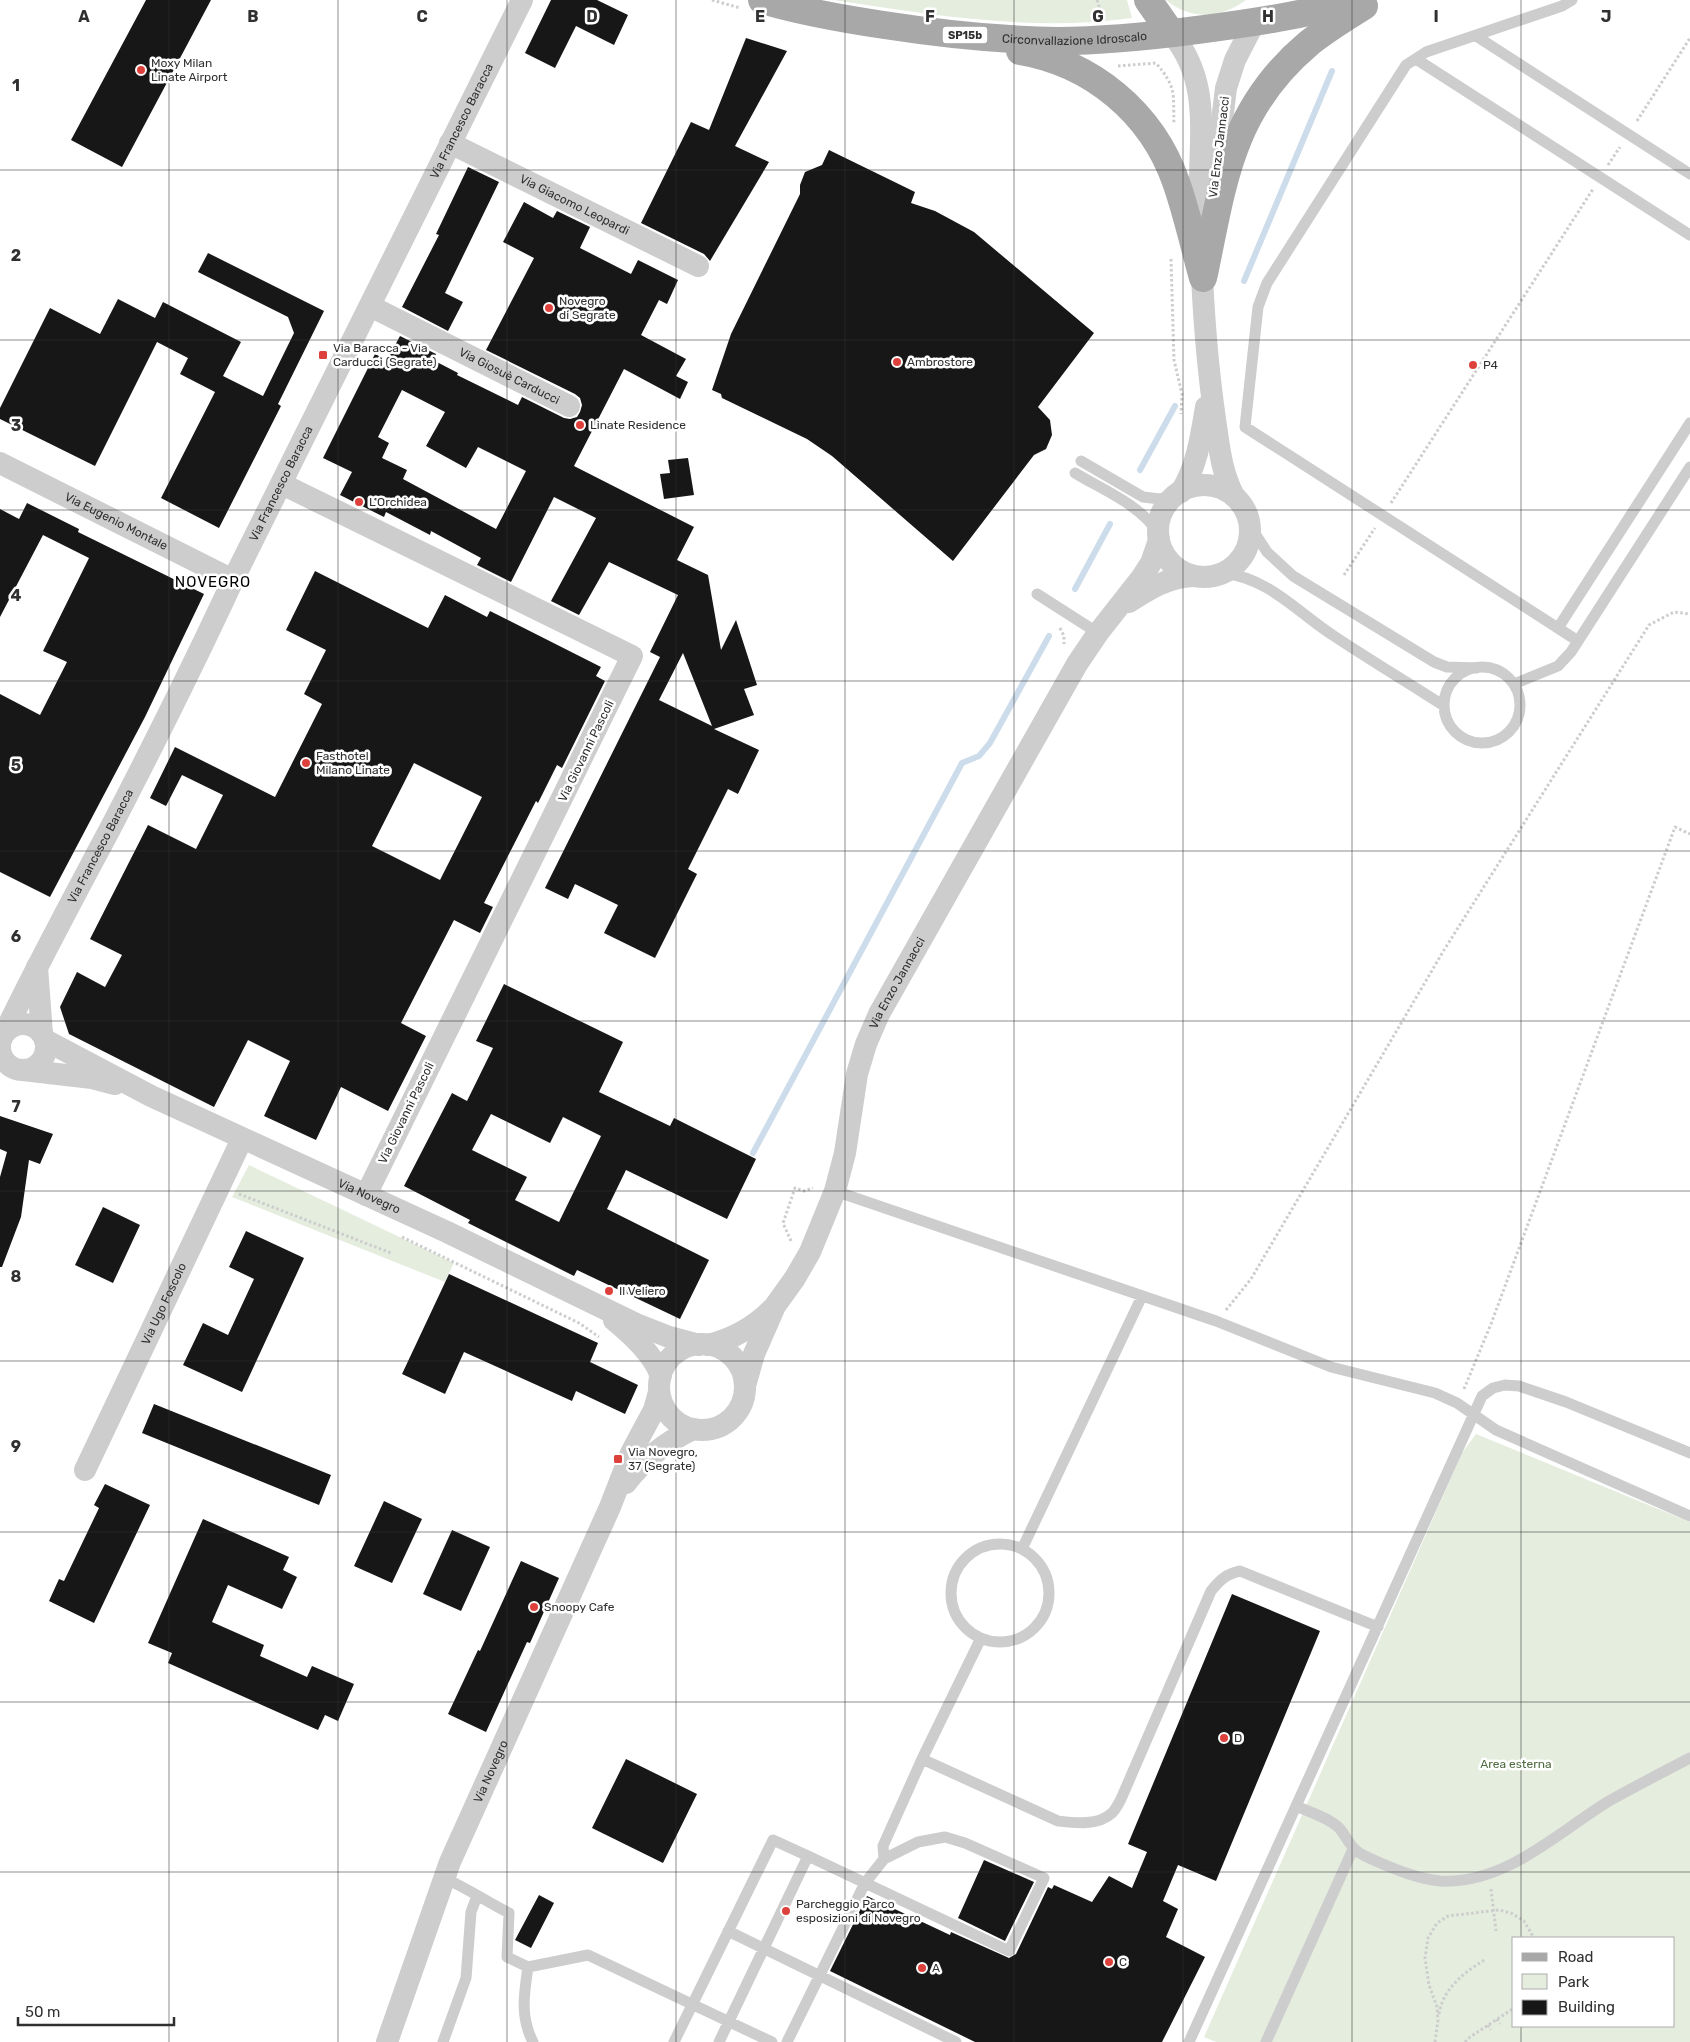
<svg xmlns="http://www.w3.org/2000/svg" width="1690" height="2042" viewBox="0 0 1690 2042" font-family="Rubik,sans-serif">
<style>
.green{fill:#e5eddf;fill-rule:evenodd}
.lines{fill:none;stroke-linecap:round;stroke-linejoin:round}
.stream{stroke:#cddceb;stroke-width:6}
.building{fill:#171717;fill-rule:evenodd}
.path{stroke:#cdcdcd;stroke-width:3;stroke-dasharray:2.5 2.5;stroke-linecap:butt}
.lane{stroke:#cdcdcd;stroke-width:11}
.street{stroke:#cdcdcd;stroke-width:22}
.primary{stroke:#a8a8a8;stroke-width:28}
.grid{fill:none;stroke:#303030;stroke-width:1;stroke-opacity:0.55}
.poi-dot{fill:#de413c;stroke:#fff;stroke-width:2}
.labels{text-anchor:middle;stroke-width:5;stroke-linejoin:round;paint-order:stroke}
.shield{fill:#fff;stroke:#6e6e6e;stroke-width:1}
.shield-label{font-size:11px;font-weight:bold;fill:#303030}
.street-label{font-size:12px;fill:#303030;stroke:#fff}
.poi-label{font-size:12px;fill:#303030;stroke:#fff;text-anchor:start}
.park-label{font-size:12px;fill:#4f6b3f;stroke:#fff}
.quarter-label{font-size:15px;letter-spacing:1px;fill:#000;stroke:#fff}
.grid-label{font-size:16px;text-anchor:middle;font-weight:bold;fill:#303030;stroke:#fff;stroke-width:5;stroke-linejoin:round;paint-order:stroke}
</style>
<rect width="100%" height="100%" fill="#fff"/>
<path class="green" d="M834 0H1127L1132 18C1033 32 932 15 834 0Z
M1166 0H1246C1222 18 1191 21 1166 0Z
M249 1165 454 1263 445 1282 232 1197Z
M1476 1434 1690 1522V2042H1216L1204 2037 1462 1453ZM1514 1938H1674V2026H1514Z"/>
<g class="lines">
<path class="stream" d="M1244 281 1332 71
M1140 470 1175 406
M1075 589 1110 524
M753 1153 962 763 979 756 990 743 1049 636"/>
</g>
<path class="building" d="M146 0H211L122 167 71 140Z
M551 0H597L628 15 614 45 576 26 555 68 525 53Z
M746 38 787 51 735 146 769 162 710 261 704 254 641 223 691 122 709 130Z
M829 150 915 192 911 203 935 211 974 232 1094 333 1038 407 1050 420 1052 435 1046 449 1034 455 953 561 832 456 807 439 722 398 721 394 712 390 731 334 800 194V185L805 172 822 165Z
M468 167 499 182 445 293 463 302 448 331 402 307 439 235 436 234Z
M524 202 553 218 557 211 590 227 580 248 631 274 638 260 678 280 667 304 659 300 641 335 686 359 676 376 688 382 680 399 624 369 574 466 694 527 677 560 708 575 721 650 736 620 757 685 744 689 754 715 714 729 759 750 738 794 728 789 688 869 697 874 655 958 604 933 618 905 575 884 568 899 545 888 660 657 650 652 678 595 609 562 579 615 551 601 596 518 554 497 511 582 477 565 481 558 431 531 430 535 386 512 384 517 340 495 352 472 323 458 375 354 387 360 400 336 436 354 433 360 458 373 457 375 518 405 522 397 564 418 570 419 577 417 580 412 582 405 580 398 575 394 486 350 534 258 503 242ZM402 390 445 412 426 446 466 468 478 447 526 471 496 529 403 479 407 470 382 458 389 443 378 437ZM683 653 712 726 659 700Z
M208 253 324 311 278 404 281 406 219 528 161 498 215 392 180 374 188 358 157 342 95 466 0 419V408L50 308 100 334 118 299 155 318 163 302 241 342 223 376 263 396 294 333 288 317 198 272Z
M688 458 694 495 664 499 660 474 670 473 668 460Z
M27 503 79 529 78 532 204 594 145 717 50 897 0 872V694L40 715 67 662 43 651 89 558 43 535 0 617V509L19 519Z
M315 571 428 628 445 595 487 617 490 611 601 667 596 676 605 681 562 768 557 765 538 803 536 801 484 903 493 907 480 933 454 920 401 1023 426 1036 388 1111 341 1087 316 1140 264 1116 290 1061 248 1040 214 1107 69 1034 60 1007 77 972 105 987 122 955 90 939 148 825 196 849 223 795 182 775 166 806 150 798 175 747 275 797 322 704 304 694 326 650 286 630ZM414 763 482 797 440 880 372 846Z
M504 984 623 1042 599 1092 670 1126 674 1118 756 1159 727 1219 626 1170 607 1209 709 1260 680 1319 577 1270 574 1276 468 1223 470 1220 404 1186 452 1093 467 1101 493 1048 476 1041ZM491 1114 550 1143 563 1117 601 1136 559 1222 515 1200 527 1177 472 1150Z
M0 1116 53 1134 40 1164 29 1160 21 1217 2 1267H0V1177L7 1152 0 1149Z
M103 1207 140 1225 113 1283 75 1265Z
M246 1231 304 1258 242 1392 183 1365 203 1323 228 1335 254 1279 229 1267Z
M449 1274 598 1343 590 1362 638 1385 625 1414 576 1391 572 1401 464 1352 445 1394 402 1374Z
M154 1404 331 1475 319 1505 142 1433Z
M105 1484 150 1505 94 1623 49 1601 59 1579 64 1581 99 1508 94 1505Z
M384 1501 422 1519 392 1583 354 1566Z
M203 1519 289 1557 283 1570 297 1577 282 1609 228 1585 212 1622 264 1645 260 1656 307 1677 312 1666 354 1684 338 1721 325 1715 318 1730 168 1663 172 1653 148 1643Z
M452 1530 490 1547 461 1611 423 1594Z
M521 1561 559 1578 530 1643 527 1642 486 1732 448 1714 478 1650 480 1651Z
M1232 1594 1320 1631 1216 1881 1178 1865 1163 1901 1178 1909 1166 1937 1205 1957 1162 2042H975L830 1971 867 1896 950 1935 951 1932 1009 1958 1016 1954 1048 1887 1052 1889 1054 1885 1092 1902 1109 1876 1132 1888 1147 1852 1128 1844Z
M626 1759 697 1794 663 1863 592 1828Z
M984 1860 1034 1882 1005 1941 958 1918Z
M539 1895 554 1903 531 1948 515 1940Z"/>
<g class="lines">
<path class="path" d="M712 0 740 8
M1097 0 1102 16
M1118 66 1156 63C1177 88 1173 93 1174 125
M1637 121 1690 38
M1608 165 1620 147
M1171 259 1174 360 1182 394 1181 414
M1391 503 1593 189
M1344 575 1375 528
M1060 628 1064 636V644
M239 1194 391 1253
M402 1237 579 1323 599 1337
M791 1241 783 1223 795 1188 804 1191 813 1188
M1226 1310 1251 1279 1444 950 1649 625 1674 612 1690 614
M1464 1389 1491 1324 1675 827 1690 834
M1491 1889 1496 1931
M1439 2014C1443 1988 1465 1972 1486 1959
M1497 2019 1500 2024
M1488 2025 1491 2030
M1435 2042 1438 2020 1437 2007 1429 1985 1425 1958 1428 1938 1437 1923 1448 1916 1499 1910 1511 1913 1524 1921 1534 1938
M1465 2042 1470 2037 1514 2008"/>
<path class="lane" d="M1572 0 1562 6 1426 52 1406 65 1267 283 1258 307 1245 427 1578 641
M1476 36 1690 174
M1416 59 1690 235
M1081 461 1143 497 1160 499 1177 494
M1075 473C1103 490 1141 505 1158 533
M1250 526 1267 552 1293 576 1434 662 1447 667 1477 668
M1223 573C1269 578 1297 612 1334 636 1370 660 1407 682 1444 706
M1037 594 1098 633
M1558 628 1690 423
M1444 705a38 38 0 1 1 76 0a38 38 0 1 1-76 0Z
M1514 684 1558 666 1571 652 1690 467
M835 1191 1216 1321 1331 1367 1435 1393 1457 1403 1496 1430 1690 1516
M951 1593a49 49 0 1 1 98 0a49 49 0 1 1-98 0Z
M1022 1549 1142 1296
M922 1759 1058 1821C1075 1823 1098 1826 1112 1813 1116 1809 1119 1803 1121 1799L1211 1591C1220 1580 1226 1574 1240 1571L1378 1627
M1296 1806C1309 1812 1330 1818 1340 1829 1349 1840 1351 1850 1365 1856 1386 1866 1417 1879 1440 1881 1505 1885 1558 1832 1609 1801 1636 1786 1663 1772 1690 1758
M884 1859 883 1846 922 1759 981 1638
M444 1878C467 1888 487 1902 509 1913L507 1957 528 1967 588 1955 772 2042
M728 1931 956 2042
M528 1967C524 1994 520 2017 533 2042
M443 2042 466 1978 471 1912 477 1896
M674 2042 773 1840 808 1856
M719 2042 808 1856 1009 1951 1044 1878 965 1843 945 1837 918 1842 884 1859 865 1883 787 2042
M1189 2042 1482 1396 1493 1388 1505 1385 1519 1386 1566 1402 1690 1453
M1266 2042 1353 1849"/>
<g class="street">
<path d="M1171 33C1210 79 1200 130 1200 185 1200 263 1204 342 1215 419 1219 446 1221 471 1234 496"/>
<path id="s1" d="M450 143 698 266"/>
<path d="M1214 187 1226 88 1235 60 1254 23"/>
<path id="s2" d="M370 306 569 406"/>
<path id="s3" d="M0 463 233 580"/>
<path d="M282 484 632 656 366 1195"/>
<circle cx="1204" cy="531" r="46"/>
<path d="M1181 492C1197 466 1201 437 1206 407"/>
<path d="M1129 602C1149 589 1168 577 1193 576"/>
<path d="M37 967 42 1034"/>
<circle cx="23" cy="1047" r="23"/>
<path id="s4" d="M5 1032C38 963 75 895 111 827 153 746 194 664 233 580L522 0"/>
<path id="s5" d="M45 1040 151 1096 447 1232 636 1324 669 1337 699 1345"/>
<path d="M23 1070 92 1078 115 1084"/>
<path d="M614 1320C632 1335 653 1354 661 1376"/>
<circle cx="702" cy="1387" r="43"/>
<path d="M708 1345C732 1339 753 1328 771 1310"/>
<path id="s6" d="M745 1386 754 1354 775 1306 795 1278 810 1252 835 1191 845 1153 857 1074 866 1044 879 1014 1077 664 1098 633 1142 577 1151 563 1159 540"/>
<path id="s7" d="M85 1470 242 1139"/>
<path d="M626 1483C644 1459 666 1442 693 1429"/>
<path id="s8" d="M387 2042 450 1862 610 1507 631 1453 654 1410 659 1392"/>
</g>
<g class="primary">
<path id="s9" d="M762 0C803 12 843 19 884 25 942 34 1000 40 1058 41 1104 41 1151 36 1197 30 1251 23 1305 15 1357 0"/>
<path d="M1148 0 1171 33"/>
<path d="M1020 51C1092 63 1152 113 1176 182 1187 213 1194 246 1203 278"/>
<path d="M1204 274C1223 182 1231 109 1308 44 1325 30 1345 18 1364 6"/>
</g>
</g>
<path class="grid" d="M169 0V2042M338 0V2042M507 0V2042M676 0V2042M845 0V2042M1014 0V2042M1183 0V2042M1352 0V2042M1521 0V1938M0 170H1690M0 340H1690M0 510H1690M0 681H1690M0 851H1690M0 1021H1690M0 1191H1690M0 1361H1690M0 1532H1690M0 1702H1690M0 1872H1690M1521 2026V2042"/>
<g class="poi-dot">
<circle cx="141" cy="70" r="5"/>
<circle cx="549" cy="308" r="5"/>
<rect x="318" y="350" width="10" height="10" rx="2.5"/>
<circle cx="897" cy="362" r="5"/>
<circle cx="1473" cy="365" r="5"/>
<circle cx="580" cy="425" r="5"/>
<circle cx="359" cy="502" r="5"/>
<circle cx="306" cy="763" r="5"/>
<circle cx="609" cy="1291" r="5"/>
<rect x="613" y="1454" width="10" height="10" rx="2.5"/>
<circle cx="534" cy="1607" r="5"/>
<circle cx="1224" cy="1738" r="5"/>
<circle cx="786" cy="1911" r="5"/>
<circle cx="1109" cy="1962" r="5"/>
<circle cx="922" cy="1968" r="5"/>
</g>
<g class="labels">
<rect class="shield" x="942.5" y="26.5" width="45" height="17" rx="4"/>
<g class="shield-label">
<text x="965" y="39">SP15b</text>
</g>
<g class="street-label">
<text dy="4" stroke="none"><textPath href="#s9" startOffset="316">Circonvallazione Idroscalo</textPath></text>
<text dy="4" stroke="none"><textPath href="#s4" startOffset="1019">Via Francesco Baracca</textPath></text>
<text transform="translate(1219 147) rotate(-83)" y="4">Via Enzo Jannacci</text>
<text dy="4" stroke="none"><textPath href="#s1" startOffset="139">Via Giacomo Leopardi</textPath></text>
<text dy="4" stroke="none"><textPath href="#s2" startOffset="156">Via Giosuè Carducci</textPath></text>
<text dy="4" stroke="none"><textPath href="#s4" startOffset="614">Via Francesco Baracca</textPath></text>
<text dy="4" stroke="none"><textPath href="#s3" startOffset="130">Via Eugenio Montale</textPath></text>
<text transform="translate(586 751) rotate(-64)" y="4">Via Giovanni Pascoli</text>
<text dy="4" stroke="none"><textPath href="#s4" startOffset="209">Via Francesco Baracca</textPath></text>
<text dy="4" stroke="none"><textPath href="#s6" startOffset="435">Via Enzo Jannacci</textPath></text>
<text transform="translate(406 1113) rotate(-64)" y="4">Via Giovanni Pascoli</text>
<text dy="4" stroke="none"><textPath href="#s5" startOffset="360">Via Novegro</textPath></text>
<text dy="4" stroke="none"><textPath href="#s7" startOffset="184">Via Ugo Foscolo</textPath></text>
<text dy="4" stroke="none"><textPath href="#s8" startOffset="290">Via Novegro</textPath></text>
</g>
<g class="poi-label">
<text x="151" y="67">Moxy Milan<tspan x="151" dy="14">Linate Airport</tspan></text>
<text x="559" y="305">Novegro<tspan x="559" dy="14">di Segrate</tspan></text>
<text x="333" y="352">Via Baracca - Via<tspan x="333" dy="14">Carducci (Segrate)</tspan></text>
<text x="907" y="366">Ambrostore</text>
<text x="1483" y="369">P4</text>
<text x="590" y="429">Linate Residence</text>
<text x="369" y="506">L'Orchidea</text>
<text x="316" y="760">Fasthotel<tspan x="316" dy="14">Milano Linate</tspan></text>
<text x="619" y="1295">Il Veliero</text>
<text x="628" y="1456">Via Novegro,<tspan x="628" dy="14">37 (Segrate)</tspan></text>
<text x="544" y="1611">Snoopy Cafe</text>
<text x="1234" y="1742">D</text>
<text x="796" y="1908">Parcheggio Parco<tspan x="796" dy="14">esposizioni di Novegro</tspan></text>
<text x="1119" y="1966">C</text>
<text x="932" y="1972">A</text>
</g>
<g class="park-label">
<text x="1516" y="1768">Area esterna</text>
</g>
<g class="quarter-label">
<text x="213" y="587">NOVEGRO</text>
</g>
</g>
<g class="grid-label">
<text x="84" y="22">A</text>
<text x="253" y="22">B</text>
<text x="422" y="22">C</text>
<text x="592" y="22">D</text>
<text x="760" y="22">E</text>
<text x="930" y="22">F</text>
<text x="1098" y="22">G</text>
<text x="1268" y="22">H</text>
<text x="1436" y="22">I</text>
<text x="1606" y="22">J</text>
<text x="16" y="91">1</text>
<text x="16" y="261">2</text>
<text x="16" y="431">3</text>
<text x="16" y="601">4</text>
<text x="16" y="771">5</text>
<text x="16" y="942">6</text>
<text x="16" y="1112">7</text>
<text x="16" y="1282">8</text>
<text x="16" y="1452">9</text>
</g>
<rect x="1512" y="1937" width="162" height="90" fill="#ffffff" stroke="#acacac"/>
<rect x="1522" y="1953" width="25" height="8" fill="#a8a8a8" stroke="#acacac"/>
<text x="1558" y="1962" font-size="15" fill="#303030">Road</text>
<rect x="1522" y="1974" width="25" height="15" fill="#e5eddf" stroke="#acacac"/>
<text x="1558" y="1987" font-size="15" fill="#303030">Park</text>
<rect x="1522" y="2000" width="25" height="15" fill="#171717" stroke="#acacac"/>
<text x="1558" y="2012" font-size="15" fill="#303030">Building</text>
<path d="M18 2017v8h156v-8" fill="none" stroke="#303030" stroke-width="2.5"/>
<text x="25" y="2017" font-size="15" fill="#303030" stroke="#ffffff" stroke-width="4" paint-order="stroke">50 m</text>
</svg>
